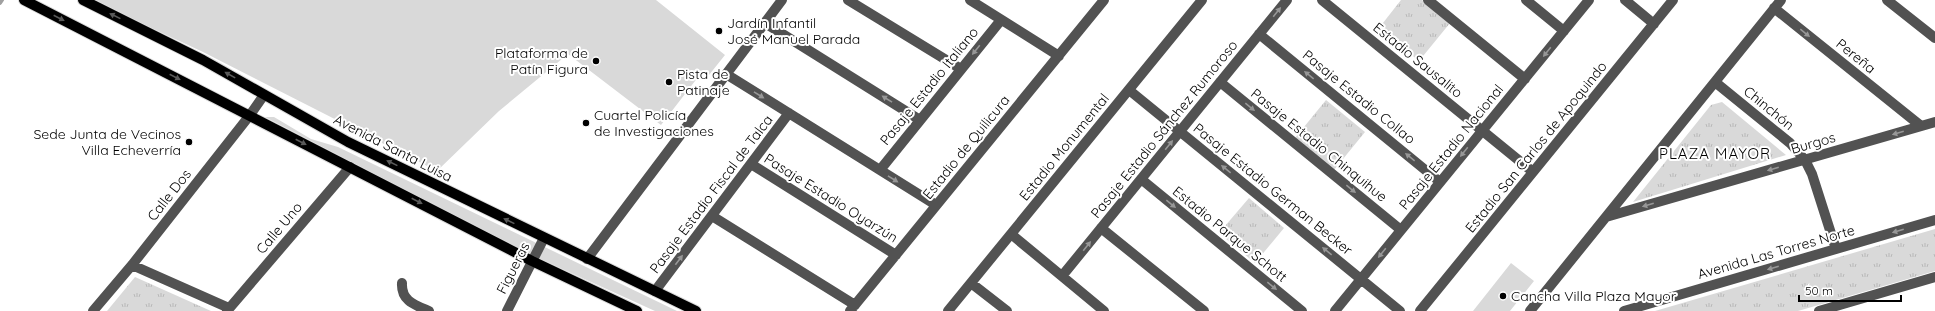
<svg xmlns="http://www.w3.org/2000/svg" width="1935" height="311" viewBox="0 0 1935 311" font-family="Quicksand,sans-serif">
<style>
.grass{fill:#d9d9d9}
.park{fill:url(#park-tufts)}
.lines{fill:none;stroke-linecap:round;stroke-linejoin:round}
.stream{stroke:#a0a0a0;stroke-width:4}
.major-casing{stroke:#dbdbdb;stroke-width:12}
.minor{stroke:#525252;stroke-width:10}
.major{stroke:#000;stroke-width:10}
.oneway{fill:#979797}
.oneway2{fill:#595959}
.poi-dot{fill:#000;stroke:#fff;stroke-width:1.5}
.labels{text-anchor:middle;stroke-width:4;stroke-linejoin:round;paint-order:stroke}
.poi-label{font-size:14px;fill:#000;stroke:#fff;text-anchor:start}
.street-label{font-size:14px;fill:#000;stroke:#fff}
.neighbourhood-label{font-size:15px;letter-spacing:1px;fill:#000;stroke:#fff}
</style>
<defs>
<pattern id="park-tufts" width="24" height="20" patternUnits="userSpaceOnUse"><rect width="24" height="20" fill="#d9d9d9"/><path d="M3 7l-1-3M5 7V3M7 7l1-3M15 17l-1-3M17 17v-4M19 17l1-3" fill="none" stroke="#b8b8b8"/></pattern>
</defs>
<rect width="100%" height="100%" fill="#fff"/>
<path class="grass" d="M91 0H656L725 55 709 75 702 72 661 125 568 54 499 111 437 171 203 52Z
M265 117H274L311 139 338 147 677 311H655L516 248Z
M1511 263 1534 281 1510 311H1473Z"/>
<path class="park" d="M1401 0H1422L1450 23 1419 61 1379 28Z
M1326 100 1365 132 1334 170 1295 138Z
M1722 102 1786 155 1633 202 1711 105Z
M1249 198 1284 228 1255 263 1219 233Z
M1935 229V271L1798 311H1655Z
M135 277 211 311H107Z"/>
<g class="lines">
<path class="stream" d="M0 3 2 0"/>
<g class="major-casing">
<path id="major" d="M24 0 532 261 637 311
M83 0 203 60 348 142 696 311"/>
</g>
<path class="minor" d="M848 0 961 69
M970 0 1059 56
M1322 0 1533 172
M1428 0 1525 79
M1526 0 1564 31
M1625 0 1654 24
M1887 0 1935 38
M1774 8 1921 126
M765 23 920 120
M1259 34 1440 182
M726 74 936 205
M1220 82 1401 230
M1715 82 1790 143 1805 160 1812 174 1836 249
M1129 90 1400 311
M751 164 896 255
M880 170 1001 20
M1141 179 1302 311
M712 216 855 305
M1606 217 1935 122
M1101 228 1204 311
M1011 234 1104 311
M587 259 782 0
M132 265 229 308
M1062 276 1287 0
M402 283C401 301 415 305 429 311
M971 283 1007 311
M655 291 789 113
M93 311 132 265 250 115 264 95
M227 311 350 167
M507 311 544 238
M850 311 1104 0
M948 311 1202 0
M1335 311 1589 0
M1420 311 1673 0
M1530 311 1781 0
M1624 311 1935 220
M1819 311 1935 277"/>
<use href="#major" class="major"/>
</g>
<defs><path id="oneway-solid" d="M-6-.8H1V-3.2L6.5 0L1 3.2V.8H-6Z"/></defs>
<g class="oneway">
<use href="#oneway-solid" transform="translate(1277 12) rotate(-51)"/>
<use href="#oneway-solid" transform="translate(1805 33) rotate(39)"/>
<use href="#oneway-solid" transform="translate(976 50) rotate(129)"/>
<use href="#oneway-solid" transform="translate(1547 52) rotate(129)"/>
<use href="#oneway-solid" transform="translate(1309 75) rotate(-141)"/>
<use href="#oneway-solid" transform="translate(759 95) rotate(32)"/>
<use href="#oneway-solid" transform="translate(887 99) rotate(-148)"/>
<use href="#oneway-solid" transform="translate(1250 107) rotate(39)"/>
<use href="#oneway-solid" transform="translate(1898 133) rotate(164)"/>
<use href="#oneway-solid" transform="translate(1169 145) rotate(-51)"/>
<use href="#oneway-solid" transform="translate(1464 152) rotate(129)"/>
<use href="#oneway-solid" transform="translate(1410 157) rotate(-141)"/>
<use href="#oneway-solid" transform="translate(1226 169) rotate(-141)"/>
<use href="#oneway-solid" transform="translate(1773 169) rotate(164)"/>
<use href="#oneway-solid" transform="translate(893 179) rotate(32)"/>
<use href="#oneway-solid" transform="translate(1351 189) rotate(39)"/>
<use href="#oneway-solid" transform="translate(1171 204) rotate(39)"/>
<use href="#oneway-solid" transform="translate(1648 205) rotate(164)"/>
<use href="#oneway-solid" transform="translate(1898 231) rotate(164)"/>
<use href="#oneway-solid" transform="translate(1087 246) rotate(-51)"/>
<use href="#oneway-solid" transform="translate(1327 251) rotate(-141)"/>
<use href="#oneway-solid" transform="translate(1382 253) rotate(129)"/>
<use href="#oneway-solid" transform="translate(679 260) rotate(-53)"/>
<use href="#oneway-solid" transform="translate(1773 268) rotate(164)"/>
<use href="#oneway-solid" transform="translate(1272 286) rotate(39)"/>
</g>
<g class="oneway2">
<use href="#oneway-solid" transform="translate(115 16) rotate(-154)"/>
<use href="#oneway-solid" transform="translate(59 18) rotate(27)"/>
<use href="#oneway-solid" transform="translate(230 75) rotate(-151)"/>
<use href="#oneway-solid" transform="translate(175 77) rotate(27)"/>
<use href="#oneway-solid" transform="translate(301 142) rotate(27)"/>
<use href="#oneway-solid" transform="translate(392 163) rotate(-154)"/>
<use href="#oneway-solid" transform="translate(417 201) rotate(27)"/>
<use href="#oneway-solid" transform="translate(509 221) rotate(-154)"/>
</g>
<g class="poi-dot">
<circle cx="719" cy="31" r="4"/>
<circle cx="596" cy="61" r="4"/>
<circle cx="669" cy="82" r="4"/>
<circle cx="586" cy="123" r="4"/>
<circle cx="189" cy="142" r="4"/>
<circle cx="1503" cy="296" r="4"/>
</g>
<g class="labels">
<g class="poi-label">
<text x="727" y="28">Jardín Infantil<tspan x="727" dy="16">José Manuel Parada</tspan></text>
<text x="588" y="58" text-anchor="end">Plataforma de<tspan x="588" dy="16">Patín Figura</tspan></text>
<text x="677" y="79">Pista de<tspan x="677" dy="16">Patinaje</tspan></text>
<text x="594" y="120">Cuartel Policía<tspan x="594" dy="16">de Investigaciones</tspan></text>
<text x="181" y="139" text-anchor="end">Sede Junta de Vecinos<tspan x="181" dy="16">Villa Echeverría</tspan></text>
<text x="1511" y="301">Cancha Villa Plaza Mayor</text>
</g>
<g class="street-label">
<text transform="translate(1856 56) rotate(39)" y="5">Pereña</text>
<text transform="translate(1418 60) rotate(39)" y="5">Estadio Sausalito</text>
<text transform="translate(929 86) rotate(-51)" y="5">Pasaje Estadio Italiano</text>
<text transform="translate(1359 97) rotate(39)" y="5">Pasaje Estadio Collao</text>
<text transform="translate(1769 108) rotate(39)" y="5">Chinchón</text>
<text transform="translate(1164 129) rotate(-51)" y="5">Pasaje Estadio Sánchez Rumoroso</text>
<text transform="translate(1813 143) rotate(-16)" y="5">Burgos</text>
<text transform="translate(1319 145) rotate(39)" y="5">Pasaje Estadio Chinquihue</text>
<text transform="translate(966 147) rotate(-51)" y="5">Estadio de Quilicura</text>
<text transform="translate(1064 147) rotate(-51)" y="5">Estadio Monumental</text>
<text transform="translate(1451 147) rotate(-51)" y="5">Pasaje Estadio Nacional</text>
<text transform="translate(1536 147) rotate(-51)" y="5">Estadio San Carlos de Apoquindo</text>
<text transform="translate(393 148) rotate(27)" y="5">Avenida Santa Luisa</text>
<text transform="translate(1273 189) rotate(39)" y="5">Pasaje Estadio German Becker</text>
<text transform="translate(711 194) rotate(-53)" y="5">Pasaje Estadio Fiscal de Talca</text>
<text transform="translate(169 195) rotate(-52)" y="5">Calle Dos</text>
<text transform="translate(831 198) rotate(32)" y="5">Pasaje Estadio Oyarzún</text>
<text transform="translate(279 228) rotate(-50)" y="5">Calle Uno</text>
<text transform="translate(1230 234) rotate(39)" y="5">Estadio Parque Schott</text>
<text transform="translate(1776 252) rotate(-16)" y="5">Avenida Las Torres Norte</text>
<text transform="translate(513 268) rotate(-63)" y="5">Figueras</text>
</g>
<g class="neighbourhood-label">
<text x="1715" y="159">PLAZA MAYOR</text>
</g>
</g>
<path d="M1799 295v6h102v-6" fill="none" stroke="#000000" stroke-width="2"/>
<text x="1805" y="295" font-size="12" fill="#000000" stroke="#ffffff" stroke-width="3" paint-order="stroke">50 m</text>
</svg>
